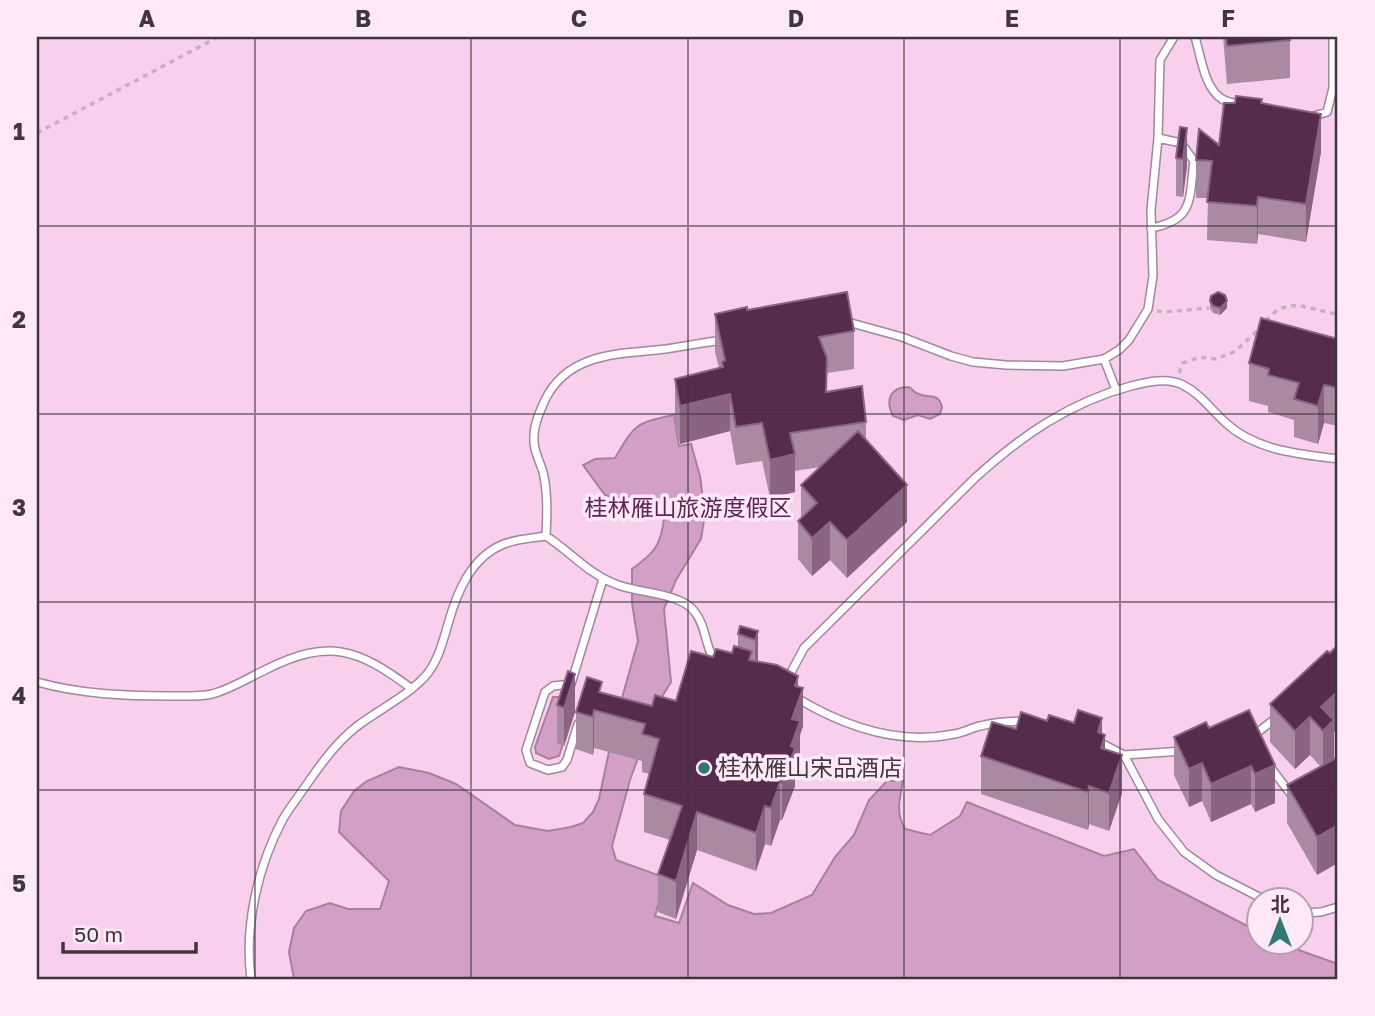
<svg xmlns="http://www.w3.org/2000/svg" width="1375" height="1016" viewBox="0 0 1375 1016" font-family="'Golos Text','Noto Sans SC',sans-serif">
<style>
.green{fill:#f8d0ee;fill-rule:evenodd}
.water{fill:#d39fc6;stroke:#a7809d;stroke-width:2}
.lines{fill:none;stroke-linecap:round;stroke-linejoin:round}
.lane-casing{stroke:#a1889a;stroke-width:10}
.path{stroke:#c4b1bf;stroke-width:3.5;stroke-dasharray:5 5;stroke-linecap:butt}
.lane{stroke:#fff;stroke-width:7}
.wall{fill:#aa8aa3}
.shaded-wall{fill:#896581}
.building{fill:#562c4d;stroke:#896581;stroke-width:2}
.grid{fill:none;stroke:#40363d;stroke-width:2;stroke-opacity:0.55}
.poi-dot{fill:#317870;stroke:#ffe9f9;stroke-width:2.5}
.labels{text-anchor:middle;stroke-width:7;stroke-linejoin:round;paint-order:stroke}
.park-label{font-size:23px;fill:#602355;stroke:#ffe9f9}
.poi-label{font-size:23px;fill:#40363d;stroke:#ffe9f9;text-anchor:start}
.neatline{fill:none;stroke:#40363d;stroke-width:2.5}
.grid-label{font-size:23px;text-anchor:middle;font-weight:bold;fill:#40363d}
</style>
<rect width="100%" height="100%" fill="#ffe9f9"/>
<path class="green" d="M37 37H1338V979H37ZM1260 900H1302V942H1260Z"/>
<path class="water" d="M909 387C912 389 915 393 919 394 930 399 938 392 942 407L940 414 930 419 918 415 904 420 893 416C885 400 890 387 909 387Z
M674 415 679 446 691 444 700 476 705 514 701 539 676 580 664 609 671 682 657 705 630 780 612 846 616 860 666 878 655 916 679 923 693 883 728 905 754 914 771 913 812 895 835 857 854 835 869 800 887 781H903C900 798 895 812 905 829L930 835 960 816 967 802 1104 856 1134 849 1158 880 1259 932 1260 942 1279 943 1338 964V979H294L289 952 294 928 306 911 330 903 348 909H380L389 881 339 832 341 811 354 791 367 781 399 767 429 773 456 784 515 825 548 831 571 827 583 823 593 812 599 799 615 723 638 641 632 603V569C654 553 661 546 664 518L641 504 605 495 583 465 595 459 615 458C635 424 635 423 674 415Z
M553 697H564L574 709 559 756 549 759 536 753 535 747Z"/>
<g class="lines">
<g class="lane-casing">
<path id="lane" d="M1195 37C1201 56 1204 88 1222 99 1228 103 1237 103 1244 105
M1314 116 1327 112 1333 88V37
M1151 228C1195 220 1189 198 1194 161L1181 143 1158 138
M844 321 902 337 951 356 973 362 1006 365 1063 366 1104 359 1119 350 1129 340 1148 309 1153 276 1151 210 1158 138 1160 60 1174 37
M1104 359 1116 390
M546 536C547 515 548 493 543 472 539 459 533 450 534 436 534 424 540 411 545 400 568 352 620 354 666 349 686 346 705 342 725 340
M787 680 804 648 975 478C1021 436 1070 402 1131 386 1147 382 1167 377 1183 385 1201 394 1212 411 1227 424 1257 451 1300 454 1338 459
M37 682C80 694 125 696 169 696 183 696 198 697 212 694 231 689 248 678 265 670 329 638 357 648 412 689
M795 697C843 726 897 746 954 734 963 733 971 728 980 726 995 722 1012 721 1028 721
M578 724 567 760 562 767 548 770 530 763 526 750 545 692 553 686 571 684 603 579
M1253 736 1276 718
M1099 742 1124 755 1158 819 1184 852 1216 875 1265 900
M1124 755 1183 751
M1271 768 1293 797
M1302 913 1321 912 1338 907
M251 979C244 926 258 866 283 819 290 807 299 796 307 784 321 764 336 743 356 727 379 709 409 696 428 673 439 658 443 641 448 624 457 592 471 557 504 544 516 539 533 538 546 536 571 552 589 575 618 585 639 593 680 593 694 611 707 626 705 650 717 665"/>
</g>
<path class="path" d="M37 133 218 37
M1157 311 1165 312 1209 308
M1266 321C1288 294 1308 310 1338 314
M1179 373 1183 363 1200 357 1216 359 1236 351 1261 327"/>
<use href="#lane" class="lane"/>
</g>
<path class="wall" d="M1223 37H1290V78L1227 84Z
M1262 103 1321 152 1306 242 1258 234 1257 244 1207 240 1208 198H1196V160L1219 145Z
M1180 127 1187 166 1183 197 1176 196V158Z
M1210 301 1227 308 1220 315 1213 313 1210 308Z
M747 310 854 331V369L827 373V392L866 422V440L907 522 847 578 830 560 812 576 798 559V521L801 518V485L820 467 795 471V492L770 498 762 461 736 465 730 431 680 444 675 417V379L719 368 715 352V314Z
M1338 339V426L1324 423 1318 444 1294 437V420L1268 412V406L1249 401V363Z
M758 631V662L798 686 803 726 800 735V759L795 772V786L782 820H780L771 846 765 844 756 871 697 850 676 919 658 912V874L670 840 644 832V794L649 774 642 772V761L594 748 593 755 576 749V712L602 693 652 706 676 701 713 657 732 653 738 647V634Z
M1330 653 1334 732 1317 875 1287 823V785L1320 766 1310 755 1295 769 1270 742V704Z
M557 705 575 712 564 746 557 743Z
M1249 710 1275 803 1255 812 1251 804 1211 822 1202 801 1189 807 1174 775V737L1209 728Z
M1047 721 1102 734 1105 749 1122 793 1109 831 1089 824 1088 830 981 794V756L1016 729Z"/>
<path class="shaded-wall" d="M1321 114V152L1306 242V204Z
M1187 128V166L1183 197V159Z
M1258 197V234L1257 244V206Z
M1227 301V308L1220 315V308Z
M1324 385V423L1318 444V406Z
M730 394V431L680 444V406Z
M795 454V492L770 498V460Z
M907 485V522L847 578V540Z
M830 522V560L812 576V538Z
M758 631V668L755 678V640Z
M575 674V712L564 746V708Z
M798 676V703L803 688V726L800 735V759L795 772V786L782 820V783L792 719 795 686Z
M1338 691V728L1334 732V758L1323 769V731L1321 707Z
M594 710V748L593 755V717Z
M1310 717V755L1295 769V731Z
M1102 718V743L1105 735V773L1098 732Z
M1122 755V793L1109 831V793Z
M1202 763V801L1189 807V769Z
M1275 765V803L1255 812V774Z
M1251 766V804L1211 822V784Z
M780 782V820L771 846V808Z
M1089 786V824L1088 830V792Z
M765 806V844L756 871V833Z
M697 812V850L676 919V881Z
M1338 825V863L1317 875V837Z"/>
<path class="building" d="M1226 37H1290V40L1227 46Z
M1236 96 1262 99 1261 103 1321 114 1306 204 1258 197 1257 206 1207 202 1212 161 1196 160 1199 129 1219 145 1224 103H1235Z
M1180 127 1187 128 1183 159 1176 158Z
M847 292 854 331 819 337 827 358 826 392 862 386 866 422 790 433 795 454 770 460 762 423 736 427 730 394 680 406 675 379 723 367 722 362 725 360 715 314 747 307V310Z
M1218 292 1225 295 1227 301 1220 308 1213 306 1210 301 1211 296Z
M1261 318 1338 339V388L1324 385 1318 406 1294 399 1299 383 1268 375 1269 369 1249 363Z
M858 431 907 485 847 540 830 522 812 538 798 521 817 503 801 485Z
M740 626 758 631 755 640 738 634Z
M1338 645V691L1321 707 1334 720 1323 731 1310 717 1295 731 1270 704 1327 651 1330 653Z
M734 646 752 651 749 660 777 665 798 676 795 686 803 688 792 719 800 721 791 746 795 748 782 783 780 782 771 808 765 806 756 833 697 812 676 881 658 874 682 806 644 794 659 739 642 734 645 724 594 710 593 717 576 712 587 677 602 682 599 692 652 706 655 695 676 701 691 651 713 657 716 649 732 653Z
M568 671 575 674 564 708 557 705Z
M1078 710 1102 718 1098 732 1105 735 1101 748 1122 755 1109 793 1089 786 1088 792 981 756 992 722 1016 729 1021 712 1047 721 1049 715 1074 723Z
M1249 710 1275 765 1255 774 1251 766 1211 784 1202 763 1189 769 1174 737 1206 722 1209 728Z
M1338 757V825L1317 837 1287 785Z"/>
<path class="grid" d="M255 37V979M471 37V979M688 37V979M904 37V979M1120 37V979M37 226H1338M37 414H1338M37 602H1338M37 790H1338"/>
<circle class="poi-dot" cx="704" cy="768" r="7"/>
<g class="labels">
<g class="park-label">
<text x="688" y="516">桂林雁山旅游度假区</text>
</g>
<g class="poi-label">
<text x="718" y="776">桂林雁山宋品酒店</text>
</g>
</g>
<rect width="1375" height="1016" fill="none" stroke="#ffe9f9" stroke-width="77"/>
<g transform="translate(1280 921)"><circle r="33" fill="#ffe9f9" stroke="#b3a1ae" stroke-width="2"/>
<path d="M0-5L12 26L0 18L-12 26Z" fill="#317870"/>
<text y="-10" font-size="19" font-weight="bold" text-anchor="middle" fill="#40363d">北</text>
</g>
<path d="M63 942v10h133v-10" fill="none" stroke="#40363d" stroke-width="3.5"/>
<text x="74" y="942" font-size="21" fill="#40363d" stroke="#ffe9f9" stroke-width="5" paint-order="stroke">50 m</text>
<rect x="38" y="38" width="1298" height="940" class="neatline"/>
<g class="grid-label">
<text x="147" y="27">A</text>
<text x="363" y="27">B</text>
<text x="579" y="27">C</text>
<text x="796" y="27">D</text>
<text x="1012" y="27">E</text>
<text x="1228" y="27">F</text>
<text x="19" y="140">1</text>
<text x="19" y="328">2</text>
<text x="19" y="516">3</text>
<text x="19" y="704">4</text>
<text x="19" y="892">5</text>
</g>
</svg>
